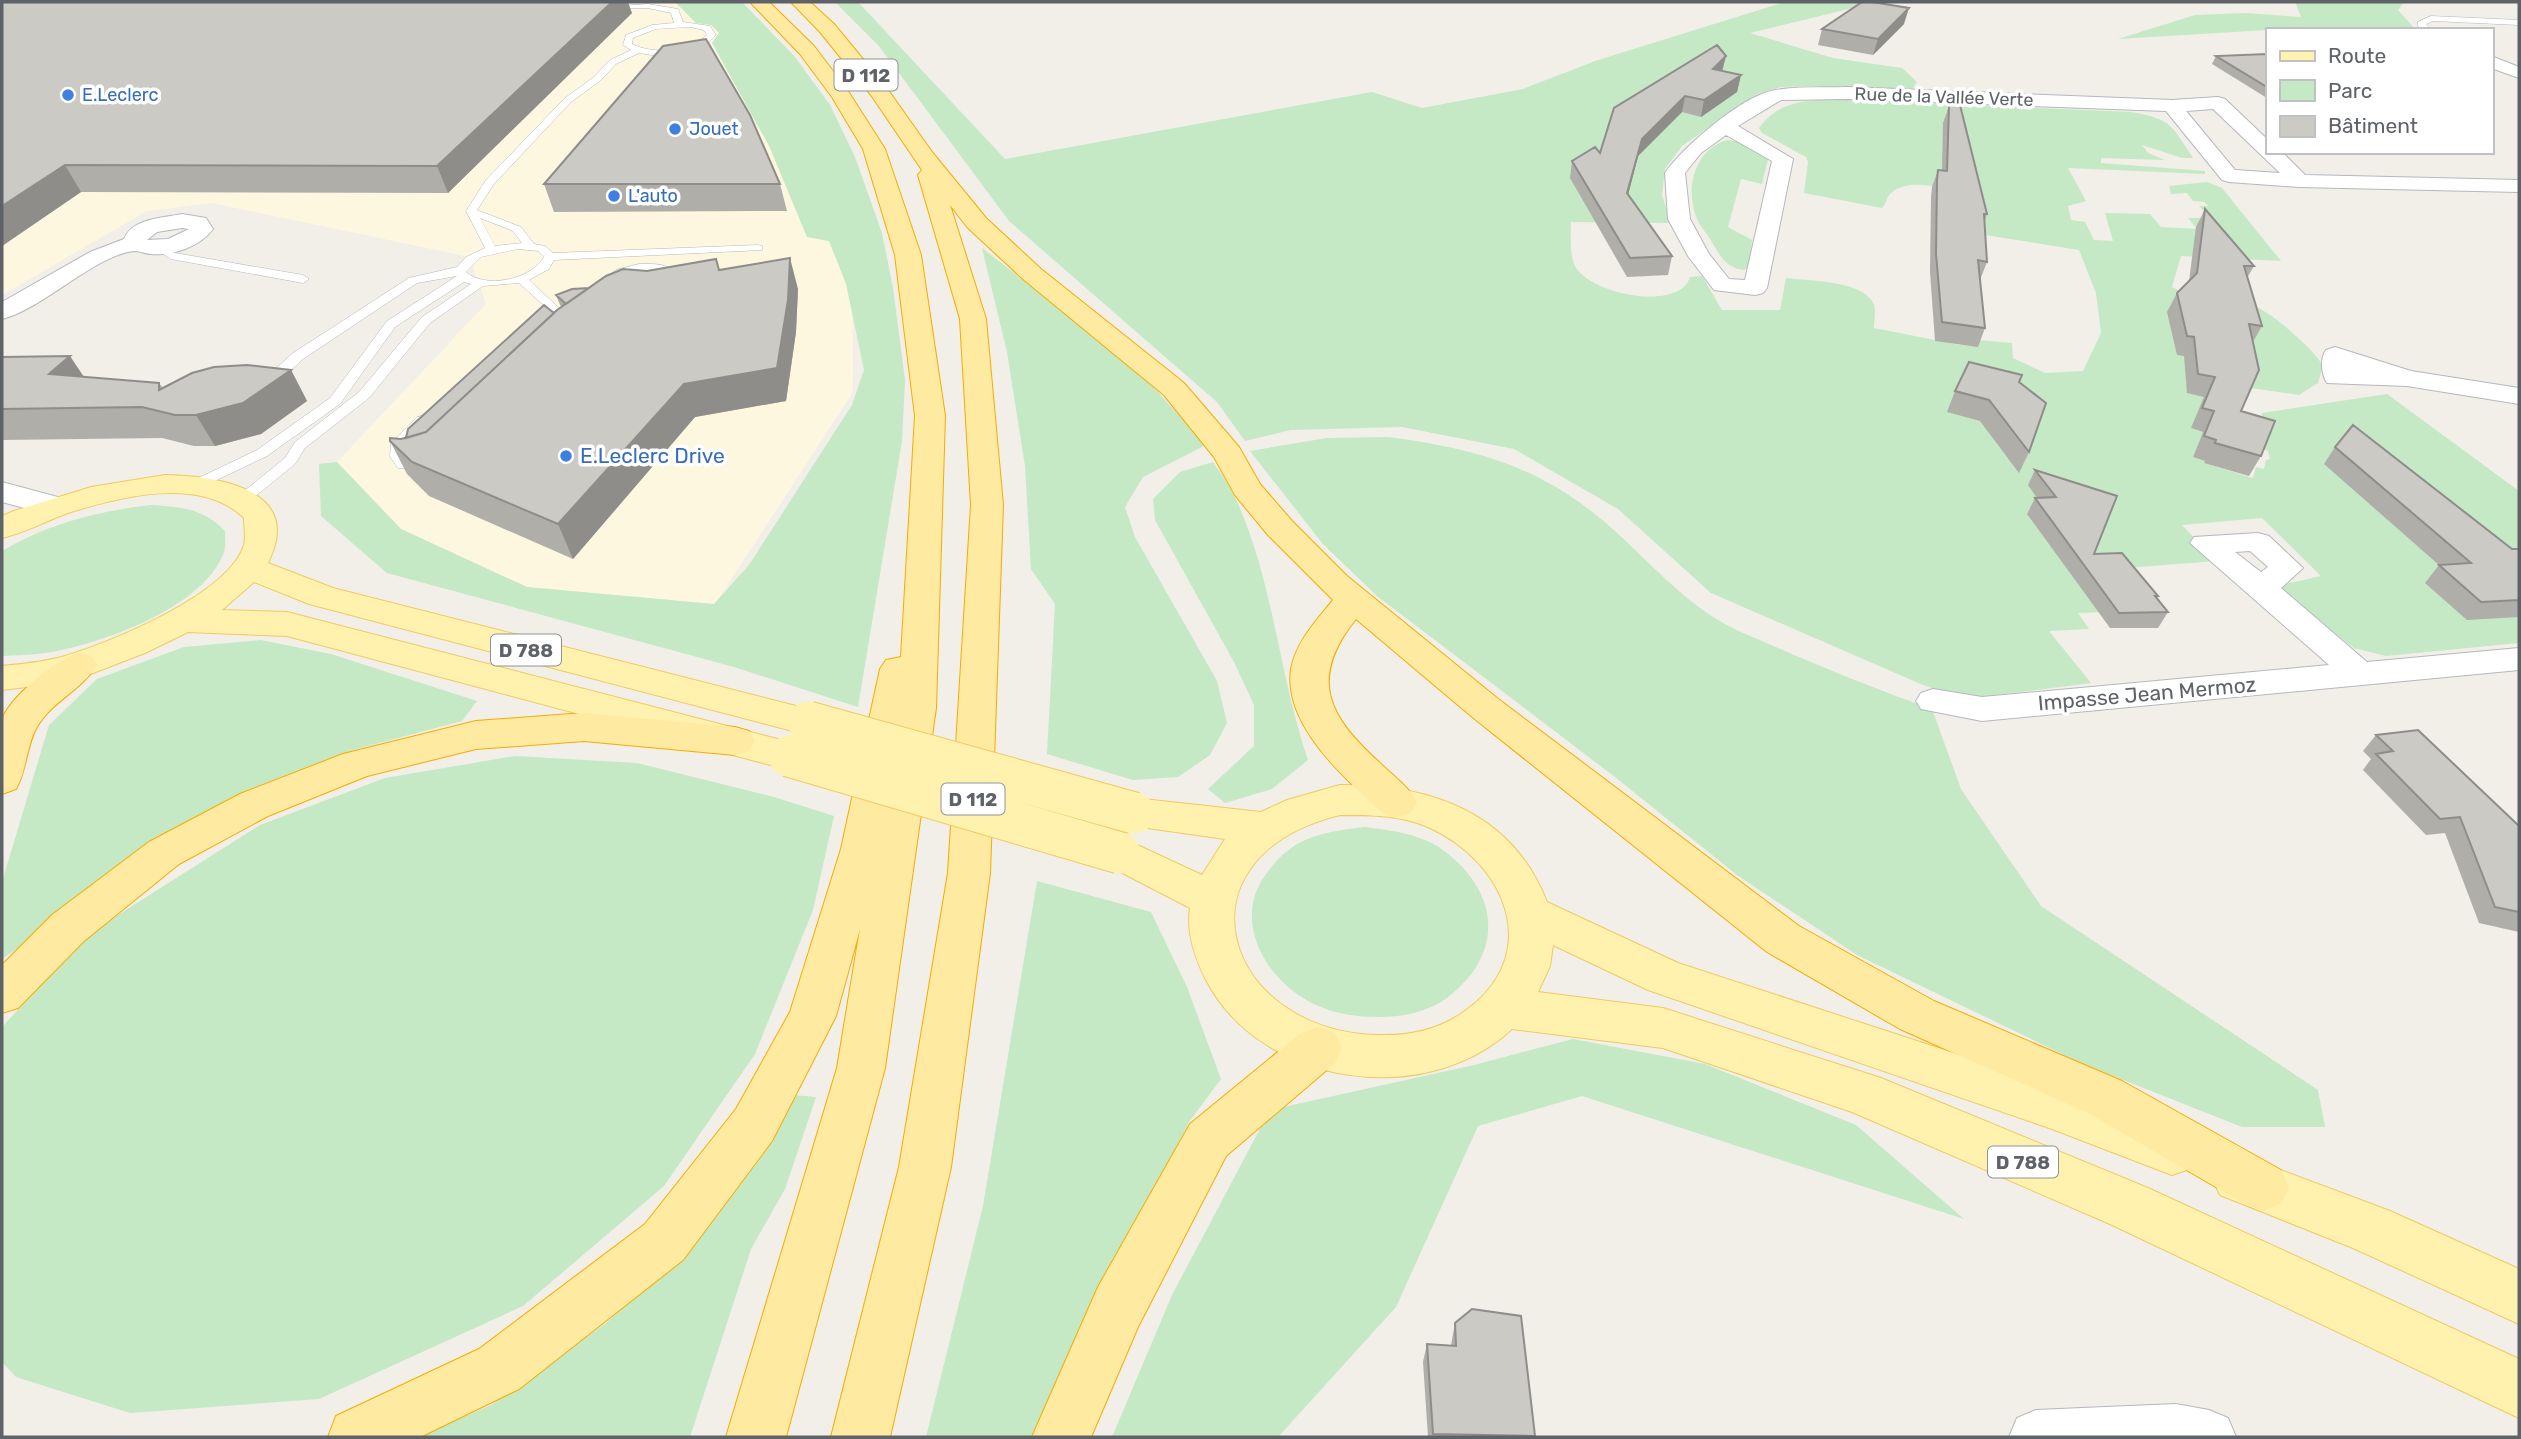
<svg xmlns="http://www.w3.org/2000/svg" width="2521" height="1439" viewBox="0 0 2521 1439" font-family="Rubik,sans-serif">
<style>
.commercial{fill:#fef7e0}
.green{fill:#c5e8c5}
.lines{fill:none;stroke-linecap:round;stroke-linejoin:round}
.service-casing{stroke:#b5b8bc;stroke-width:1}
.minor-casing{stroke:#b5b8bc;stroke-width:2}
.secondary-casing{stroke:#b6babf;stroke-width:2}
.primary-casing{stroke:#f2c960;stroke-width:2}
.trunk-casing{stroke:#f9ab00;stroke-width:2}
.service{fill:#fff;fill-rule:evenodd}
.minor{fill:#fff;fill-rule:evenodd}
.secondary{fill:#fff;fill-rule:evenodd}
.primary{fill:#fff2af;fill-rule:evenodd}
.trunk{fill:#feeaa1;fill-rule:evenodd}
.primary-bridge-casing{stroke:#f2c960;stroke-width:43;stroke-linecap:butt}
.primary-bridge{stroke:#fff2af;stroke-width:41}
.wall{fill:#afaea9}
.shaded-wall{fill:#8f8d8a}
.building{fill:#cccac5;stroke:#8f8d8a;stroke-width:2}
.shop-dot{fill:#3f7fe0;stroke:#fff;stroke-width:2.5}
.labels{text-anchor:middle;stroke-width:7;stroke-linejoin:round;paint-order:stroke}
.far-shop-label{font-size:18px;fill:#366cbe;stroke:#fff;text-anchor:start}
.far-street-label{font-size:18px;fill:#5f6368;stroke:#fff}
.shield{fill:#fff;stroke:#8f9295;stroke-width:2}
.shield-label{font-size:19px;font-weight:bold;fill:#5f6368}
.shop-label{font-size:21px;fill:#366cbe;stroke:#fff;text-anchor:start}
.street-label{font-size:21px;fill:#5f6368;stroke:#fff}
</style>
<rect width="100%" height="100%" fill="#f1efe8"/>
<path class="commercial" d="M2 2H698L707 10 852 244 853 392 715 604 527 587 401 529 337 462 486 304 470 257 212 203 147 211 2 295Z"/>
<path class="green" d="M675 2H742L795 57 830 105 855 157 882 233 893 288 905 380 902 441 858 707 734 667 387 573 321 516 319 464 337 462 401 529 527 587 714 604 749 565 852 405 864 370 846 284 829 241 807 237 769 146 712 43 719 33 711 25 696 23Z
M835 2H858L1005 159 1372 92 1422 108 1523 89 1595 61 1785 2H1877L1750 33 1833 58 1902 68 1917 82 1912 89 1806 86 1781 87 1757 94 1682 146 1665 169 1662 195 1671 223 1571 222C1571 235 1569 253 1575 266 1590 295 1680 312 1690 277L1702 276 1722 310H1780L1786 278C1808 281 1865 280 1874 305 1876 311 1874 321 1874 328L1960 345 1977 340 2012 343 2013 358 2045 373 2083 371 2101 333 2096 293 2079 250 1979 234 1960 191C1938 188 1908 177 1890 194 1886 199 1886 204 1882 208L1804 193 1808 162 1806 157 1762 133 1759 128C1777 102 1805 100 1834 99L2131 112C2172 119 2171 125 2193 158H2182L2142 145 2148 153 2165 160 2101 158V163L2205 171V174L2068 168 2086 201 2068 206 2071 220 2085 222 2094 240 2113 241 2105 213 2150 214 2161 227 2197 229 2188 218H2212L2199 206H2209L2204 202 2193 201 2187 193 2171 194 2169 186 2207 182 2222 188 2281 261 2181 256 2172 287C2195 300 2222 296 2247 303 2269 309 2310 346 2323 365L2318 383 2299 395 2231 385 2191 428 2203 432 2193 457 2205 461 2204 463 2253 478 2256 467 2264 469 2266 460 2270 459 2268 451 2260 448 2263 441 2262 413 2387 394 2519 491V643L2386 656 2354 648 2286 596 2281 585 2321 576 2262 518 2182 525 2216 561 2113 569 2078 584 2104 612 2078 613 2089 629 2049 631 2091 683 1965 699 1923 685 1711 593 1618 509 1514 449 1402 427 1291 430 1245 441 1217 402 1009 221 879 46Z
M2295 2H2404L2398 10 2416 30H2267L2118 39 2195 15 2245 13 2301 17Z
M1727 140 1743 142 1768 159 1762 184 1741 179 1728 227 1752 240 1749 267 1744 270C1725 268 1720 255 1710 239 1706 232 1698 224 1696 216 1685 186 1695 150 1727 140Z
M982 248 1137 369 1206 445 1143 477 1125 507 1135 537 1217 681 1227 723 1210 755 1178 777 1133 780 1047 754 1055 604 1031 569 1025 466 1007 352Z
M1388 437C1473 448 1540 466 1607 524 1645 557 1680 599 1725 624 1741 633 1761 640 1778 648 1829 670 1880 691 1932 709L1961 789 2041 906 2318 1090 2325 1127H2242L2083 1064 1857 955 1737 875 1615 777 1377 596 1323 544 1250 451 1327 438Z
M1213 462C1222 475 1232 489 1238 504 1274 585 1279 676 1308 760L1272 789 1225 803 1208 789 1254 746V705L1234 662 1155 520 1153 499 1180 472Z
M151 505C181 507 203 508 225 531 225 537 226 546 224 552 204 608 99 645 45 653 31 655 16 655 2 656V551C48 524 97 511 151 505Z
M261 640 331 654 477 701 462 721 353 750 244 795 2 959V882L49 725 97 679 184 647Z
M515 756 637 763 774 797 834 816 813 910 755 1054 664 1186 523 1306 319 1399 130 1413 16 1377 2 1362V1027L88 934 260 825 385 778Z
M1365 827C1389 830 1415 833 1437 846 1498 886 1508 951 1448 997 1429 1012 1402 1017 1378 1017 1358 1017 1335 1014 1316 1005 1271 985 1233 928 1262 880 1271 866 1283 852 1299 843 1320 832 1342 830 1365 827Z
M1037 881 1151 912 1187 987 1221 1079 1189 1122 1031 1437H926L983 1206Z
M1573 1039 1705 1064 1856 1125 1964 1219 1582 1096 1478 1126 1396 1307 1278 1437H1112L1172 1295 1270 1110 1474 1065Z
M793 1095 816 1097 785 1189 751 1249 690 1437H418L491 1405 606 1323 699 1236Z"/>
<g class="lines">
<g class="service-casing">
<path id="service" d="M648 4 678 9 683 22 710 26 716 35 708 43 687 52 659 56 639 53 616 64 600 81 571 102 494 184 477 210 521 227 534 244 545 246 553 253 758 245 762 246V250L554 260 549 269 529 280 576 324 578 327 572 331 519 283 483 286 430 323 369 398 305 448 295 464 248 502H238V496L285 458 295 442 359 392 422 317 471 284 464 282 395 327 340 404 267 456 200 488H190V482L257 450 330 398 387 321 457 276 417 283 303 359 283 377H273V371L293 353 409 278 457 267 466 257 485 248 466 211 486 180 565 98 594 77 610 60 631 50 623 45 626 35 652 25 674 23 671 13 648 8 608 9 604 7ZM690 27 704 30 707 35C689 52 654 55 632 44L633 38 656 29ZM480 218 513 231 522 243 495 246ZM518 249 538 251 544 257C531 280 485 289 466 272L481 257Z
M2431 16 2519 20V25L2433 21 2426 24 2432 30H2423L2418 26V22Z
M159 244 175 253 303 275 309 279 303 283 171 259 155 249 153 247Z
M639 264C653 264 670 262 676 277 659 298 631 301 607 292L605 279 616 270ZM639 270H656L664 277 643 289 616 287 615 282 624 274Z
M422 416 429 420 405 444 404 457 407 461 426 460 433 464 426 468H398L390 457 391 443 417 417Z"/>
</g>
<g class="minor-casing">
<path id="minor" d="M2491 56 2519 67V78L2491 68Z
M1847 87 2172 100 2218 97 2225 99 2267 139V152H2282L2305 175 2519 180V192L2299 187 2229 182 2222 180 2166 111 1847 99 1781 100 1738 126 1793 159 1767 288 1763 293 1755 295 1714 290 1688 256 1668 219 1665 173C1683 147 1744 94 1776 90 1799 86 1824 88 1847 87ZM2213 109 2280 173 2235 170 2186 111ZM1726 135 1772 161 1745 280 1729 279 1709 254 1690 219 1685 173 1701 153Z
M182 214 206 218 213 229C200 247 172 256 151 254 146 254 140 251 135 251 98 253 41 310 2 319V302L90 252 124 239C132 218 163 218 182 214ZM182 228 189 229 168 239 147 240 157 232Z
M2335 347 2411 371 2519 388V404L2407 386 2327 383C2321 374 2320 358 2326 350Z
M2258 533 2269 536 2303 568 2281 588 2367 662 2519 648V670L1982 721 1921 709 1916 701 1921 693 1933 689 1982 697 2329 665 2190 543 2194 537ZM2250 551 2268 567 2261 572 2235 552Z
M2176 1404 2209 1410 2228 1418 2236 1437H2009L2017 1418 2036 1410Z"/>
</g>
<g class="secondary-casing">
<path id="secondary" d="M2 482 65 499 70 506 65 513 54 516 2 502Z"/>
</g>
<g class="primary-casing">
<path id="primary" d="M165 475C218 476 305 489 268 563L333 588 808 709 822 713 827 722 822 731 808 735 309 604 254 582 222 610 287 612 789 742 803 746 809 756 803 766 789 770 287 636 188 632 145 653 93 673 51 684 2 690V666C23 664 45 662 65 656 112 642 229 594 244 545 246 537 244 526 244 518 200 475 119 497 68 513 46 521 24 533 2 538V516L14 511 91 487Z
M1340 785C1430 784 1512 812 1547 902L1678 963 2058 1087 2190 1135 2197 1152 2190 1169 2172 1175 2052 1129 1648 990 1553 945 1550 966 1538 992 1663 1008 1881 1078 2148 1188 2519 1359V1418L2110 1224 1852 1112 1663 1048 1512 1029C1425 1110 1261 1086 1206 980 1195 958 1186 933 1190 908L1105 864 1099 853 1105 842 1120 837 1202 875 1225 839 1119 824 1113 813 1119 802 1134 798 1261 812 1287 800ZM1340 815C1370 815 1401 815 1428 827 1508 863 1545 957 1462 1013 1436 1031 1408 1036 1377 1035 1223 1031 1169 857 1340 815Z
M2238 1154 2390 1211 2519 1269V1324L2353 1248 2220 1195 2212 1178 2220 1161Z"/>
</g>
<g class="trunk-casing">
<path id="trunk" d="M750 2H769L814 46 848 91 885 149 921 255 945 416 936 708 885 1068 786 1437H726L837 1068 860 929 836 1016 772 1141 683 1260 519 1389 420 1437H328L336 1416 479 1349 645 1224 736 1109 790 1012 841 849 880 669 886 660 901 657 915 416 895 255 863 149 832 97 800 54Z
M791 2H810L834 24 886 87 932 152 986 218 1041 269 1184 383 1239 447 1260 484 1292 521 1347 576 1497 698 1799 926 1934 1001 2122 1081 2281 1170 2289 1187 2281 1204 2263 1211 2245 1204 2088 1113 1900 1029 1767 952 1471 716 1356 619C1308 679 1328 716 1380 763 1393 776 1408 786 1417 802L1411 813C1407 814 1401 817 1396 817 1381 816 1371 802 1361 793 1329 763 1284 717 1291 669 1296 642 1316 621 1333 600L1268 535 1235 495 1214 457 1164 395 1023 279 968 228 950 205 986 319 1003 505 990 873 951 1167 890 1437H831L899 1167 948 873 971 505 960 319 918 175 922 170 871 95 820 32Z
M79 653 92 656 97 665C82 690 52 701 37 727 26 746 27 770 16 789L2 794C2 771 0 743 2 721 7 699 58 658 79 653Z
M584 713 735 727 749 731 755 741 749 751 735 755 584 741 476 749 367 776 268 816 179 864 84 941 18 1008 2 1013V965L52 915 149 842 240 794 343 754 476 721Z
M1318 1027 1335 1033 1342 1048 1335 1063 1226 1156 1138 1327 1091 1437H1032L1098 1287 1190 1124 1301 1033Z"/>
</g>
<use href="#service" class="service"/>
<use href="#minor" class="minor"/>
<use href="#secondary" class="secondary"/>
<use href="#primary" class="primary"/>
<use href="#trunk" class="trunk"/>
<g class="primary-bridge-casing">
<path id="primary-bridge" d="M808 722 1134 813
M789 756 1120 853"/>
</g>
<use href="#primary-bridge" class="primary-bridge"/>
</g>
<path class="wall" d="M2 2 632 13 448 193 81 192 2 246Z
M1904 24 1873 55 1818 45 1822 29Z
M2267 54V98L2212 64 2216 56Z
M1723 71 1741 75 1737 92 1701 117 1682 112 1638 156 1628 195 1672 256 1668 275 1627 277 1570 178 1572 161 1600 153Z
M1949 106 1987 214 1984 223 1987 262 1980 280 1985 328 1978 347 1935 341 1930 272 1931 197 1932 187 1938 170H1942L1943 123Z
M544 184H780L787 211 554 212Z
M2205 209 2254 266 2247 278 2262 326 2253 342 2241 411 2261 456 2249 476 2204 463 2205 461 2193 457 2203 432 2191 428 2204 397 2187 393 2184 356 2177 355 2167 312 2177 293 2189 281 2196 227Z
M719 270 798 289 796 332 786 401 695 417 573 559 429 496 407 474 390 441 406 438 562 307 560 305 556 295 589 288 647 271Z
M2 357 84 377 159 383 163 388 291 370 307 401 261 434 215 446H194L162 438 2 440Z
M2019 382 2029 452 2019 473 1980 421 1947 412 1955 391Z
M2335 447 2512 549H2519V617L2467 620 2425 583 2439 565 2324 464Z
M2035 470 2117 496 2094 554 2158 596 2156 598 2168 612 2158 628H2110L2027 514 2035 498H2037L2028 485Z
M2376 735 2519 826V932L2479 923 2445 833 2426 835 2363 770 2371 759 2363 751Z
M1455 1323 1535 1436V1437H1428L1423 1362 1427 1344 1451 1345Z"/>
<path class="shaded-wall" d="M612 2H628L632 13 448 193 437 166Z
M1909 8 1904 24 1873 55 1878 39Z
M1726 56 1722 72 1713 69Z
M1741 75 1737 92 1701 117 1704 100Z
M1685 96 1682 112 1638 156 1624 211 1627 193 1642 139Z
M65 165 81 192 2 246V206Z
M790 258 798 289 796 332 786 401 695 417 573 559 558 524Z
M70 356 90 386 49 374Z
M291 370 307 401 261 434 215 446 196 415Z"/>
<path class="building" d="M2 2H612L437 166 65 165 2 206Z
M1862 2H1872L1909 8 1878 39 1822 29Z
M706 39 750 115 780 184H544L663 46Z
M1717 45 1726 56 1713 69 1741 75 1704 100 1685 96 1642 139 1627 193 1672 256 1630 258 1572 161 1595 147 1600 153 1614 108Z
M2267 54V87L2216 56Z
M1960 105 1987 214H1984L1987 262 1978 260 1985 328 1942 322 1936 254 1937 180 1938 170 1947 171 1949 106Z
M2205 209 2254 266H2244L2262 326 2249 324 2259 370 2241 411 2275 421 2261 456 2215 443 2216 440 2204 436 2214 411 2202 408 2215 377 2198 374 2194 337 2187 336 2177 293 2197 273Z
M790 258 788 300 777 368 684 384 558 524 412 462 390 441V438L401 439 426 432 557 310 606 276 623 269 647 271 716 259 719 270Z
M589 288 566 304 556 295 572 289Z
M544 305 554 313 426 432 406 438 408 429Z
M70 356 49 374 159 383V390L192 373 214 367 247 365 291 370 243 403 196 415H175L142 407 2 409V357Z
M1969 362 2022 375 2019 382 2046 403 2029 452 1989 400 1955 391Z
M2353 425 2512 549H2519V600L2481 602 2439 565 2471 563 2335 447Z
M2035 470 2117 496 2094 554 2122 553 2158 596H2155L2168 612 2119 613 2035 498 2056 497Z
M2418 730 2519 826V912L2495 907 2460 817 2440 819 2376 754 2393 751 2376 735Z
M1472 1309 1521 1316 1535 1436 1433 1434 1427 1344 1456 1346 1455 1323Z"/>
<g class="shop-dot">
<circle cx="68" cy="95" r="7"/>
<circle cx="675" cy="129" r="7"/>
<circle cx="614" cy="196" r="7"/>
<circle cx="566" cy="456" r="7"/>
</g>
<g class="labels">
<g class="far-shop-label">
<text x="82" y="101">E.Leclerc</text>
<text x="689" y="135">Jouet</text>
<text x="628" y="202">L'auto</text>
</g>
<g class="far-street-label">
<text transform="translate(1944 97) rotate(2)" y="6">Rue de la Vallée Verte</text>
</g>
<g class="shield">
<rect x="834.5" y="59.5" width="63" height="31" rx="5"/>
<rect x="491" y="634.5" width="70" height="31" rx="5"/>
<rect x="941.5" y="783.5" width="63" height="31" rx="5"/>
<rect x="1988" y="1146.5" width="70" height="31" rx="5"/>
</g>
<g class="shield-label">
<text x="866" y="82">D 112</text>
<text x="526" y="657">D 788</text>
<text x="973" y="806">D 112</text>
<text x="2023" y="1169">D 788</text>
</g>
<g class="shop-label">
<text x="580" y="463">E.Leclerc Drive</text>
</g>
<g class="street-label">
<text transform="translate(2147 694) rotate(-5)" y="7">Impasse Jean Mermoz</text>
</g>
</g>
<rect width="2521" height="1439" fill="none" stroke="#5f6368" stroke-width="7"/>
<rect x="2266" y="28" width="228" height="126" fill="#ffffff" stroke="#bfc1c3" stroke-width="2"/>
<rect x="2280" y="51" width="35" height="10" fill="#fff2af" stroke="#bfc1c3" stroke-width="2"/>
<text x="2328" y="63" font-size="21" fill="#5f6368">Route</text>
<rect x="2280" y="80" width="35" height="21" fill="#c5e8c5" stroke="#bfc1c3" stroke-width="2"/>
<text x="2328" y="98" font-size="21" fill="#5f6368">Parc</text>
<rect x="2280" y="116" width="35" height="21" fill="#cccac5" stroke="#bfc1c3" stroke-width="2"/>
<text x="2328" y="133" font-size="21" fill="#5f6368">Bâtiment</text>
</svg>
